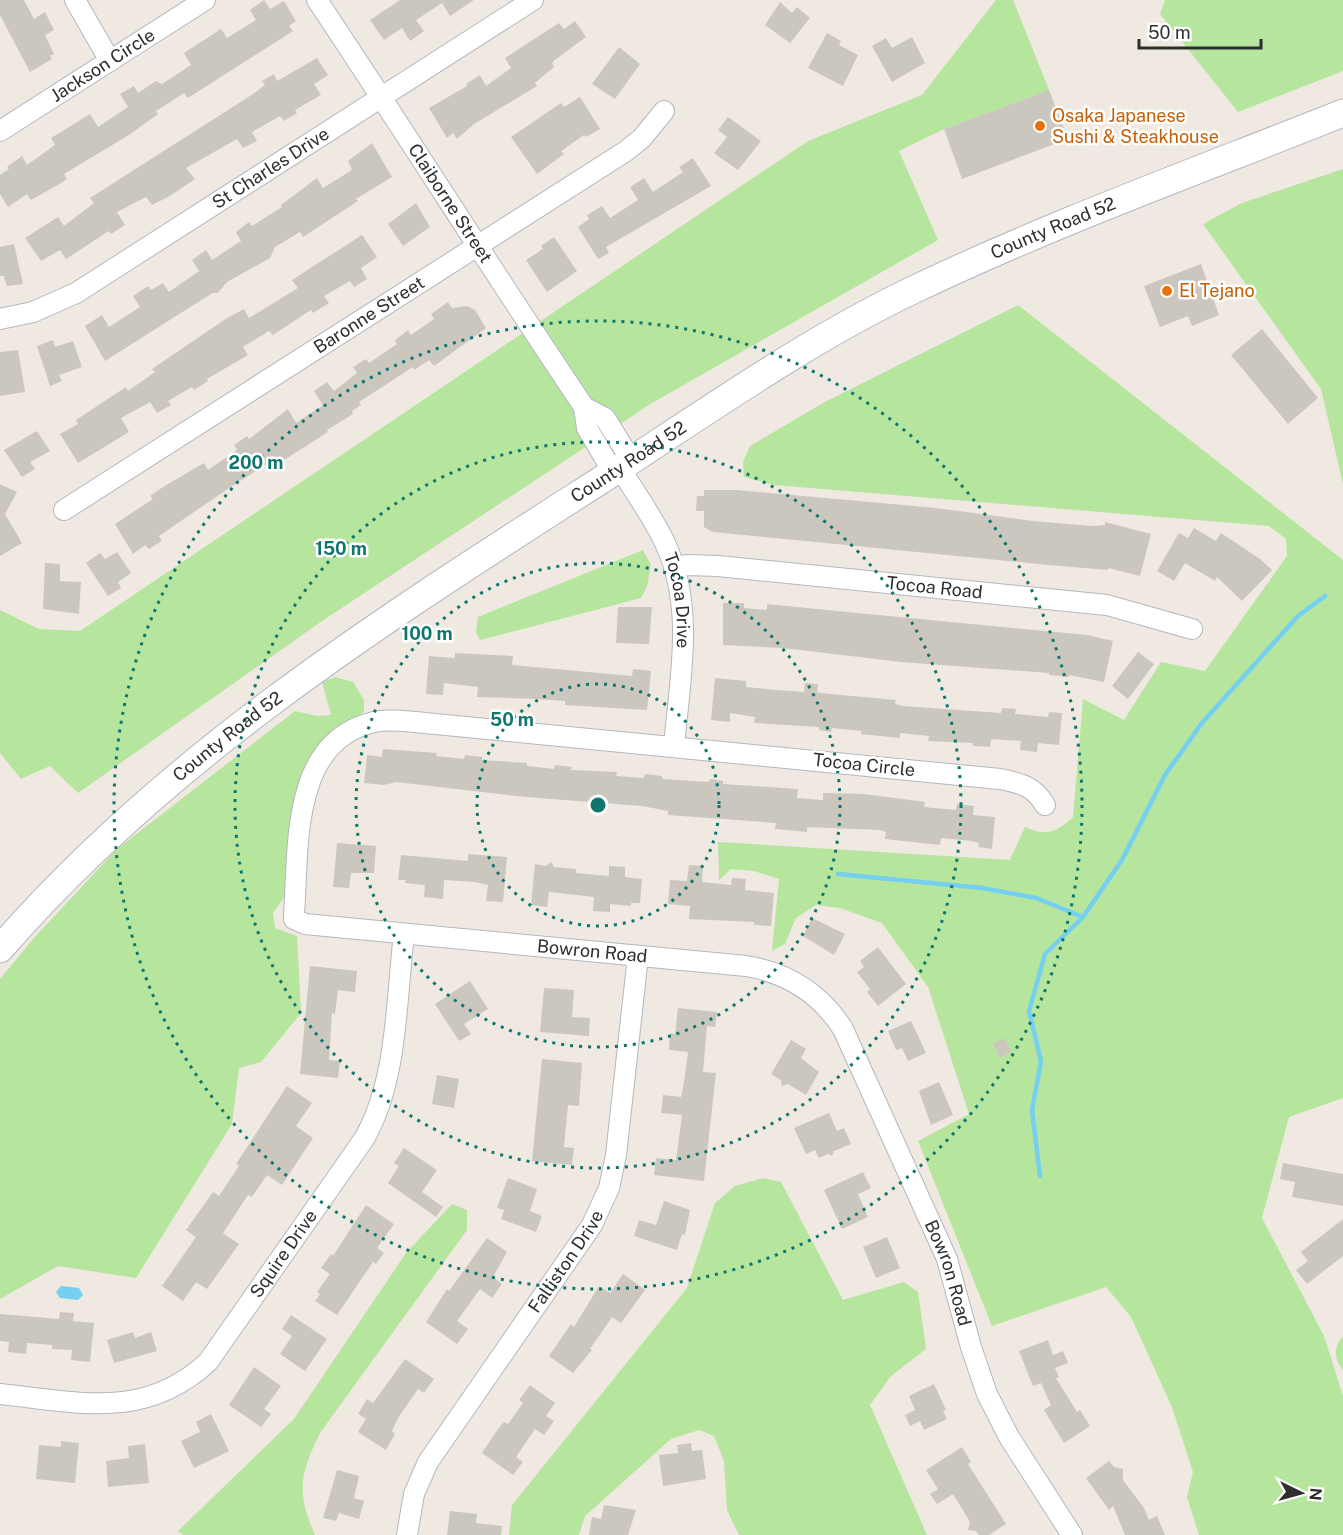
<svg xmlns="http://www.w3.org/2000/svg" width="1343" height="1535" viewBox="0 0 1343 1535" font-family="'Public Sans',sans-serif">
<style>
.green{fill:#b6e59e}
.water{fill:#75cff0}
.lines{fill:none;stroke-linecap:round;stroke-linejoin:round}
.stream{stroke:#75cff0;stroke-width:4.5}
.building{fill:#cbc7bf}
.street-casing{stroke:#b4b7c1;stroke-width:22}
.secondary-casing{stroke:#b4b7c1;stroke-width:29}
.street{stroke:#fff;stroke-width:20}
.secondary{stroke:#fff;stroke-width:27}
.ring{fill:none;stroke:#0f766e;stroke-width:3;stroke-dasharray:3 6}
.food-dot{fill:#e8710a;stroke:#fff;stroke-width:2}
.labels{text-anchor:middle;stroke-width:5;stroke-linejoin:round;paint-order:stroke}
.street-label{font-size:18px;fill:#2e2e2e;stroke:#fff}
.food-label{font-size:18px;fill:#c56008;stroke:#fff;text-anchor:start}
.centre{fill:#0f766e;stroke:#fff;stroke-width:3}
.ring-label{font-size:18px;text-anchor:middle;font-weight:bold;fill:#0f766e;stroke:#fff;stroke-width:5;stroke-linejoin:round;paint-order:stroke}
</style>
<rect width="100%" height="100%" fill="#efe9e1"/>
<path class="green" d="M996 0H1013L1049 90 944 129 899 151 938 240 652 403 322 621 78 793 50 766 21 779 0 753V610L39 629 80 631 808 141 922 95Z
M1165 0H1343V71L1238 112 1160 14Z
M1343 169V484L1321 389 1203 224 1242 203Z
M1018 305 1343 560V1098L1289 1117 1262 1218 1324 1336 1343 1396V1535H1199L1187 1497 1193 1472 1172 1407 1131 1317 1106 1287 992 1326 918 1141 969 1114 928 987 882 923 840 908 816 905 796 918 785 944 772 951 779 879 754 871 731 869 719 880 718 842 1010 860 1025 827C1047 837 1057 832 1073 817L1083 699 1124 720 1161 662 1205 671 1287 556 1286 539 1269 526 774 485 744 477 743 462 750 446 823 403Z
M643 550 651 565 647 586 641 598 480 640 476 632 478 617Z
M335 677 353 682 364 700V712L332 733 316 754 294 799 285 896 273 913 275 928 297 936 301 1013 261 1062 239 1068 232 1124 136 1278 58 1266 0 1299V979L33 939 117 849 295 711 317 716 331 715 322 682Z
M763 1178 781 1182 843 1300 904 1282 918 1292 926 1349 891 1376 870 1405 927 1535H739L727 1510 724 1461 714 1436 699 1430 671 1439 585 1516 579 1535H509L512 1505 687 1288 715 1203 735 1186Z
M452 1204 467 1210V1230L320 1433C300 1474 296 1492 315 1535H183L178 1531 294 1419 406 1253Z
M1343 1336V1370C1333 1359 1334 1346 1343 1336Z"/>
<path class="water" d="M61 1286 79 1288 83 1295 78 1300 60 1298 56 1292Z"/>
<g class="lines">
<path class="stream" d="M838 874 982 888 1036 898 1083 917
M1040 1176 1032 1110 1041 1061 1029 1011 1045 954 1083 917 1122 860 1165 775 1202 723 1298 616 1325 596"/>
</g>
<path class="building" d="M0 0H24L34 19 45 12 54 30 45 35 54 54 50 56 52 59 30 72 0 15Z
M264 0 270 9 284 1 296 21 289 26 293 31 188 98 184 93 156 111 158 114 129 135 64 174 67 179 56 186 31 200 27 194 8 207 0 194V175L9 169 7 167 22 156 27 165 55 145 51 138 90 114 98 127 128 107 120 94 134 86 138 93 156 81 162 84 191 65 184 53 221 29 227 38 256 20 250 10Z
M400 0H474L450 16 442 3 416 20 424 31 410 41 402 28 384 40 370 20Z
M780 2 792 13 797 7 810 18 790 43 765 25Z
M575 21 586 37 556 59 552 63 554 67 535 83 537 86 474 124 457 139 453 133 447 138 429 108 467 86 466 84 480 75 486 86 511 68 505 58 559 23 564 29Z
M827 33 841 41 839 45 858 55 843 86 808 68Z
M912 37 925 63 892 82 872 46 886 38 892 48Z
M619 47 640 64 615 99 592 84Z
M317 58 328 75 314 84 321 95 295 110 297 113 284 121 280 116 252 132 257 141 243 148 237 139 186 168 195 179 170 196 152 205 146 197 117 212 125 225 111 234 109 231 66 259 60 250 41 261 25 238 58 217 64 226 94 203 90 198 253 94 265 85 262 81 274 74 277 81Z
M1049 90 1068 139 962 179 944 129Z
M580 97 600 129 586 137 584 135 561 151 564 154 537 174 511 137 561 103 564 107Z
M728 117 761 141 738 170 714 153 727 137 718 130Z
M372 143 392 177 356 199 358 201 303 237 300 232 275 247 270 258 227 282 218 293H213L195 304 105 361 85 326 102 315 109 327 140 307 133 296 148 286 151 290 163 283 169 292 199 271 192 260 206 250 212 260 241 241 236 232 249 222 252 226 282 207 281 205 317 178 323 188 352 170 348 161Z
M693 158 711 186 606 247 609 253 598 259 578 227 589 219 587 215 602 206 610 218 638 200 630 187 644 178 653 192 683 172 679 167Z
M416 203 430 227 403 246 388 224Z
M362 235 377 257 361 268 367 279 354 287 350 281 324 296 329 303 313 313 311 310 273 335 269 331 243 347 248 355 207 379 208 381 194 390 192 387 168 401 171 405 157 413 150 402 121 418 129 432 78 463 60 434 78 424 76 420 126 387 128 391 155 372 152 369 227 318 244 309 249 318 298 288 292 280Z
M554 237 577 271 547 292 526 260 543 249 541 246Z
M14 244 23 284 7 286 4 276H0V247Z
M1201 264 1219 315 1192 326 1188 316 1160 327 1144 286Z
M448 302 452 308 467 306 475 310 486 328 434 366 429 360 414 370 413 367 359 402 361 405 352 411 353 414 327 430 328 432 273 467 269 463 232 486 159 536 162 541 149 549 145 545 133 554 115 524 153 499 150 496 163 487 204 463 208 470 237 450 234 445 247 436 249 439 288 409 296 423 323 405 314 391 327 382 334 391 357 373 353 367 366 359 369 363 397 344 395 340 408 330 411 335 434 319 431 314Z
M1262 329 1318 398 1288 424 1231 355Z
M53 340 55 347 73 341 82 367 59 375 62 381 50 386 37 346Z
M18 350 25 392 0 396V352Z
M37 431 50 451 30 462 35 469 22 477 4 450Z
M0 484 17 492 5 514 22 543 0 556Z
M704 490H737L936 508 1032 521 1093 526 1105 525V522L1151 534 1140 576 1108 568V570L1049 565 713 532 704 527V511H696L697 496H704Z
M1194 528 1216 541 1221 533 1260 559 1272 570 1242 601 1217 577 1215 581 1185 563 1174 581 1157 571 1179 533 1188 538Z
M117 552 131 573 118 582 121 588 108 596 86 563 100 553 105 559Z
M45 563 60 564V581L81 582 79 614 43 609Z
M723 603H744V608L767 610V604L837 611 1087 635 1113 641 1104 682 1069 675V677L1049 675V673L901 662 783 648 723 645Z
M618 607H652L649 644 616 643Z
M1138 652 1154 664 1128 699 1112 686Z
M455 653 513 656 512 665 632 676 633 669 651 671 647 710 565 705V701L537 699 477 697 478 687 444 683 443 695 426 694 429 656 455 658Z
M715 678 746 681V687L777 690 804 692 805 683 818 684 817 692 820 693 896 700 895 704 902 706 1001 713 1002 708 1016 709 1015 714 1048 717 1049 712 1062 713 1059 745 1038 743 1037 752 1020 750 1021 741 991 739 990 747 973 746V743L928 741 929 736 900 733V738L861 734V731L832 728 831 732 819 730V727L754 723 755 717 730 713V722L711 720Z
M383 749 437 753 436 756 464 759 465 755 482 757V760L527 763V766L554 769 555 765 572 767 571 770 617 772 616 776 644 778 645 774 662 776V779L709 782 710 779 723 781V784L798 789 797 798 823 800V793L864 794 925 802 924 807 956 810 957 804 974 806 973 815 995 817 992 849 978 847 979 843 972 841 941 838 940 845 885 839 886 832 880 830 807 827V832L775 829 776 823 668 815V811L642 806 526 797 396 782 384 785 364 783 367 755 382 757Z
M337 843 376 846 374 873H351L349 888 333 887Z
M468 854 507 857 503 902 486 901 488 885 474 882 444 880 443 899 424 897 425 885 405 883 406 880H398L401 855 468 861Z
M551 862 554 867 576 869V873L609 876V866L625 867V877L642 879 640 903H631V906L610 904V912L593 911 594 897 549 892 547 907 531 905 535 864 546 866Z
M689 865 703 866 702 882 731 885 732 878 746 879 745 890 774 893 771 926 754 925V922L689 919 690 906 668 904 670 880 687 881Z
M812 918 845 934 834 955 803 936Z
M878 947 906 984 878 1006 867 992 870 989 857 972 864 967 860 961Z
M310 966 357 971 355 992 338 990 335 1014 332 1013 329 1060 340 1061 338 1078 300 1074Z
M470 981 488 1009 464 1024 471 1034 459 1041 435 1004Z
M544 988 574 990 572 1017 590 1018 589 1036 540 1032Z
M678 1008 717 1012 715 1027 707 1026 703 1072 716 1073 704 1181 654 1175 656 1158 676 1160 682 1115 661 1113 663 1095 681 1097 684 1082 688 1052 669 1050 670 1033 675 1034Z
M911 1021 926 1053 908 1061 902 1048 896 1050 888 1031Z
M1005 1038 1011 1052 1000 1058 993 1044Z
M791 1040 806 1049 801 1058 819 1072 806 1095 788 1084 782 1086 781 1080 771 1074Z
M542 1059 582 1063 579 1106 568 1105 564 1147 574 1148 572 1165 532 1161Z
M437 1075 459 1079 454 1108 432 1104Z
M939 1082 953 1115 931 1125 919 1091Z
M287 1086 312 1103 296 1126 313 1138 282 1185 267 1175 252 1197 248 1195 223 1233 239 1244 207 1289 196 1282 183 1301 162 1286 196 1237 186 1230 213 1192 219 1196 239 1166 236 1164Z
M829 1113 837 1131 844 1128 851 1144 834 1151 832 1156 828 1154 819 1158 815 1150 806 1154 794 1128Z
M404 1148 437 1170 422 1192 443 1207 436 1217 388 1183 399 1166 394 1163Z
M1283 1163 1343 1174V1206L1292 1197 1295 1182 1280 1179Z
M863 1172 871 1188 858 1194 868 1217 842 1229 824 1190Z
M508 1178 537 1189 530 1211 542 1216 536 1232 501 1219 504 1210 497 1208Z
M664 1201 690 1210 685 1235 682 1234 677 1250 634 1236 639 1220 656 1225Z
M366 1205 394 1224 377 1248 384 1253 376 1264 373 1262 337 1315 315 1301 320 1294 317 1292 330 1274 321 1268 331 1254 333 1256Z
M1343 1219V1256L1307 1284 1296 1270 1308 1261 1301 1252Z
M887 1237 900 1268 876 1278 863 1247Z
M487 1238 507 1252 493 1277 502 1284 492 1298 480 1289 457 1321 468 1329 457 1344 426 1322 447 1289 449 1291Z
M623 1274 645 1290 621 1323 612 1317 590 1349 592 1350 573 1373 549 1356 571 1324 574 1327 599 1286 610 1293Z
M60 1312 74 1313 73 1321 94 1323 90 1362 71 1360 72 1350 52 1349V1345L27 1343 26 1354 8 1352 9 1342 0 1341V1314L59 1319Z
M291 1315 327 1339 305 1371 280 1354 292 1336 282 1329Z
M133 1332 135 1338 151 1332 157 1351 114 1363 107 1340Z
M1048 1340 1053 1355 1063 1351 1068 1363 1055 1368 1059 1377 1056 1378 1077 1412 1080 1410 1090 1426 1064 1443 1044 1410 1051 1405 1041 1383 1033 1386 1019 1351Z
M405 1359 434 1379 424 1393 418 1389 398 1418 392 1431 395 1434 386 1450 358 1432 366 1419 358 1414 367 1399 373 1403Z
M254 1367 281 1386 264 1409 271 1414 261 1427 229 1405Z
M934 1384 946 1410 943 1411 947 1419 924 1430 920 1421 910 1426 905 1415 915 1410 909 1396Z
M530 1385 555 1403 546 1416 554 1421 544 1435 535 1429 516 1457 523 1462 513 1475 482 1453 498 1429 504 1422 508 1424 523 1403 519 1400Z
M211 1414 229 1451 194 1468 181 1441 200 1432 196 1422Z
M61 1441 79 1443 75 1483 36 1479 39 1445 61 1447Z
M691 1443 692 1451 702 1450 706 1479 663 1486 659 1455 678 1453 677 1445Z
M145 1444 149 1483 108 1487 106 1461 129 1458 128 1446Z
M962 1447 971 1462 968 1464 1006 1524 989 1535H979L976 1531 968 1530 970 1522 953 1494 937 1504 930 1494 938 1489 926 1470Z
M1109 1461 1114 1467 1123 1469V1480L1144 1508 1149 1520 1157 1516 1165 1535H1125L1113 1506 1109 1510 1086 1478Z
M337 1470 359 1476 354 1498 364 1501 359 1519 339 1513 336 1521 323 1518Z
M604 1505 636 1510 628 1535H589L592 1517 601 1519Z
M450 1511 477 1514 476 1523 502 1526 501 1535H447Z"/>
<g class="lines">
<g class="street-casing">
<g id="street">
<path d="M75 0 110 61"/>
<path id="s1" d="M317 0C407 135 493 272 584 407L605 418 631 460"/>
<path id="s2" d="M0 131 205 0"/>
<path id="s3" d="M0 319 33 312 76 293 533 0"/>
<path d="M584 407 587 428 613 472"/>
<path id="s4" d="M620 468C635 493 653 517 665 543 695 607 680 678 674 746"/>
<path id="s5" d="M64 510 626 151 642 138 664 111"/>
<path id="s6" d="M674 568 687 565 718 566 1107 605 1192 629"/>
<path id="s7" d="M1045 805C1034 786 1020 783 1000 779L415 722C402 721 387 719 374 722 290 741 299 848 294 914V919L305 924 746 966C788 973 820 993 843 1029L947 1259 971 1347 987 1394 1009 1437 1072 1535"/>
<path id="s8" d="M0 1394C78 1402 144 1421 208 1362L364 1139C398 1080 396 1000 404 934"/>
<path id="s9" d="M407 1535 414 1494 428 1462 592 1225 609 1188 616 1155 638 956"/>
</g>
</g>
<g class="secondary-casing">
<g id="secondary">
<path id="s10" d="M0 949C167 756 386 618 598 482 701 416 802 343 913 290 1053 223 1200 170 1343 113"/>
</g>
</g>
<use href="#street" class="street"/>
<use href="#secondary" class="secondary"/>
</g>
<g class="ring">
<circle cx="598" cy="805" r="121"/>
<circle cx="598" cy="805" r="242"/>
<circle cx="598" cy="805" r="363"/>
<circle cx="598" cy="805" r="484"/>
</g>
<g class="food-dot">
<circle cx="1040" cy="126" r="6"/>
<circle cx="1167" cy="291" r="6"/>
</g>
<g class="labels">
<g class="street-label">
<text dy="6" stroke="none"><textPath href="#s2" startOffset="122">Jackson Circle</textPath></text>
<text dy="6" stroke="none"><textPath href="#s3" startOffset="312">St Charles Drive</textPath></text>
<text dy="6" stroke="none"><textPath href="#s1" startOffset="243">Claiborne Street</textPath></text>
<text dy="6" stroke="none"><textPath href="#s10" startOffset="1284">County Road 52</textPath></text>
<text dy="6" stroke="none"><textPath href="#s5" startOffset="362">Baronne Street</textPath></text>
<text dy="6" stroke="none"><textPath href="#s10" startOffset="798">County Road 52</textPath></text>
<text dy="6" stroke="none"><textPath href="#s6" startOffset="262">Tocoa Road</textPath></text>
<text dy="6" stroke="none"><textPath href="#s4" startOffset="147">Tocoa Drive</textPath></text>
<text dy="6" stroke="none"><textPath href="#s10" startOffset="312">County Road 52</textPath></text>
<text transform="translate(864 765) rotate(6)" y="6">Tocoa Circle</text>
<text dy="6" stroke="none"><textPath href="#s7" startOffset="1214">Bowron Road</textPath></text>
<text dy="6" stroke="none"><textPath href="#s8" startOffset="351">Squire Drive</textPath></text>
<text dy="6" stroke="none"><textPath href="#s9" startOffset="320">Falliston Drive</textPath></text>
<text dy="6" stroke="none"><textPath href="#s7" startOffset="1754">Bowron Road</textPath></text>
</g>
<g class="food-label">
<text x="1052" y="122">Osaka Japanese<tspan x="1052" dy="21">Sushi &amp; Steakhouse</tspan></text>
<text x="1179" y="297">El Tejano</text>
</g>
</g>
<circle cx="598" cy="805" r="9" class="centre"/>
<g class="ring-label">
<text x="256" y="469">200 m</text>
<text x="341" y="555">150 m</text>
<text x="427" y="640">100 m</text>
<text x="512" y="726">50 m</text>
</g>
<g transform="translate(1301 1493) rotate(95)" stroke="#ffffff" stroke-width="4.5" paint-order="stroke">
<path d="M0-4.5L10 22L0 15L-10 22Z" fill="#2e2e2e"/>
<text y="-9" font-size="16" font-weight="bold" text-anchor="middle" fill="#2e2e2e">N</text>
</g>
<path d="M1139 39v9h122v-9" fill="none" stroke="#2e2e2e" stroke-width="3"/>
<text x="1148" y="39" font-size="18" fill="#2e2e2e" stroke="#ffffff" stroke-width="4.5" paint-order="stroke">50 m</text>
</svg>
